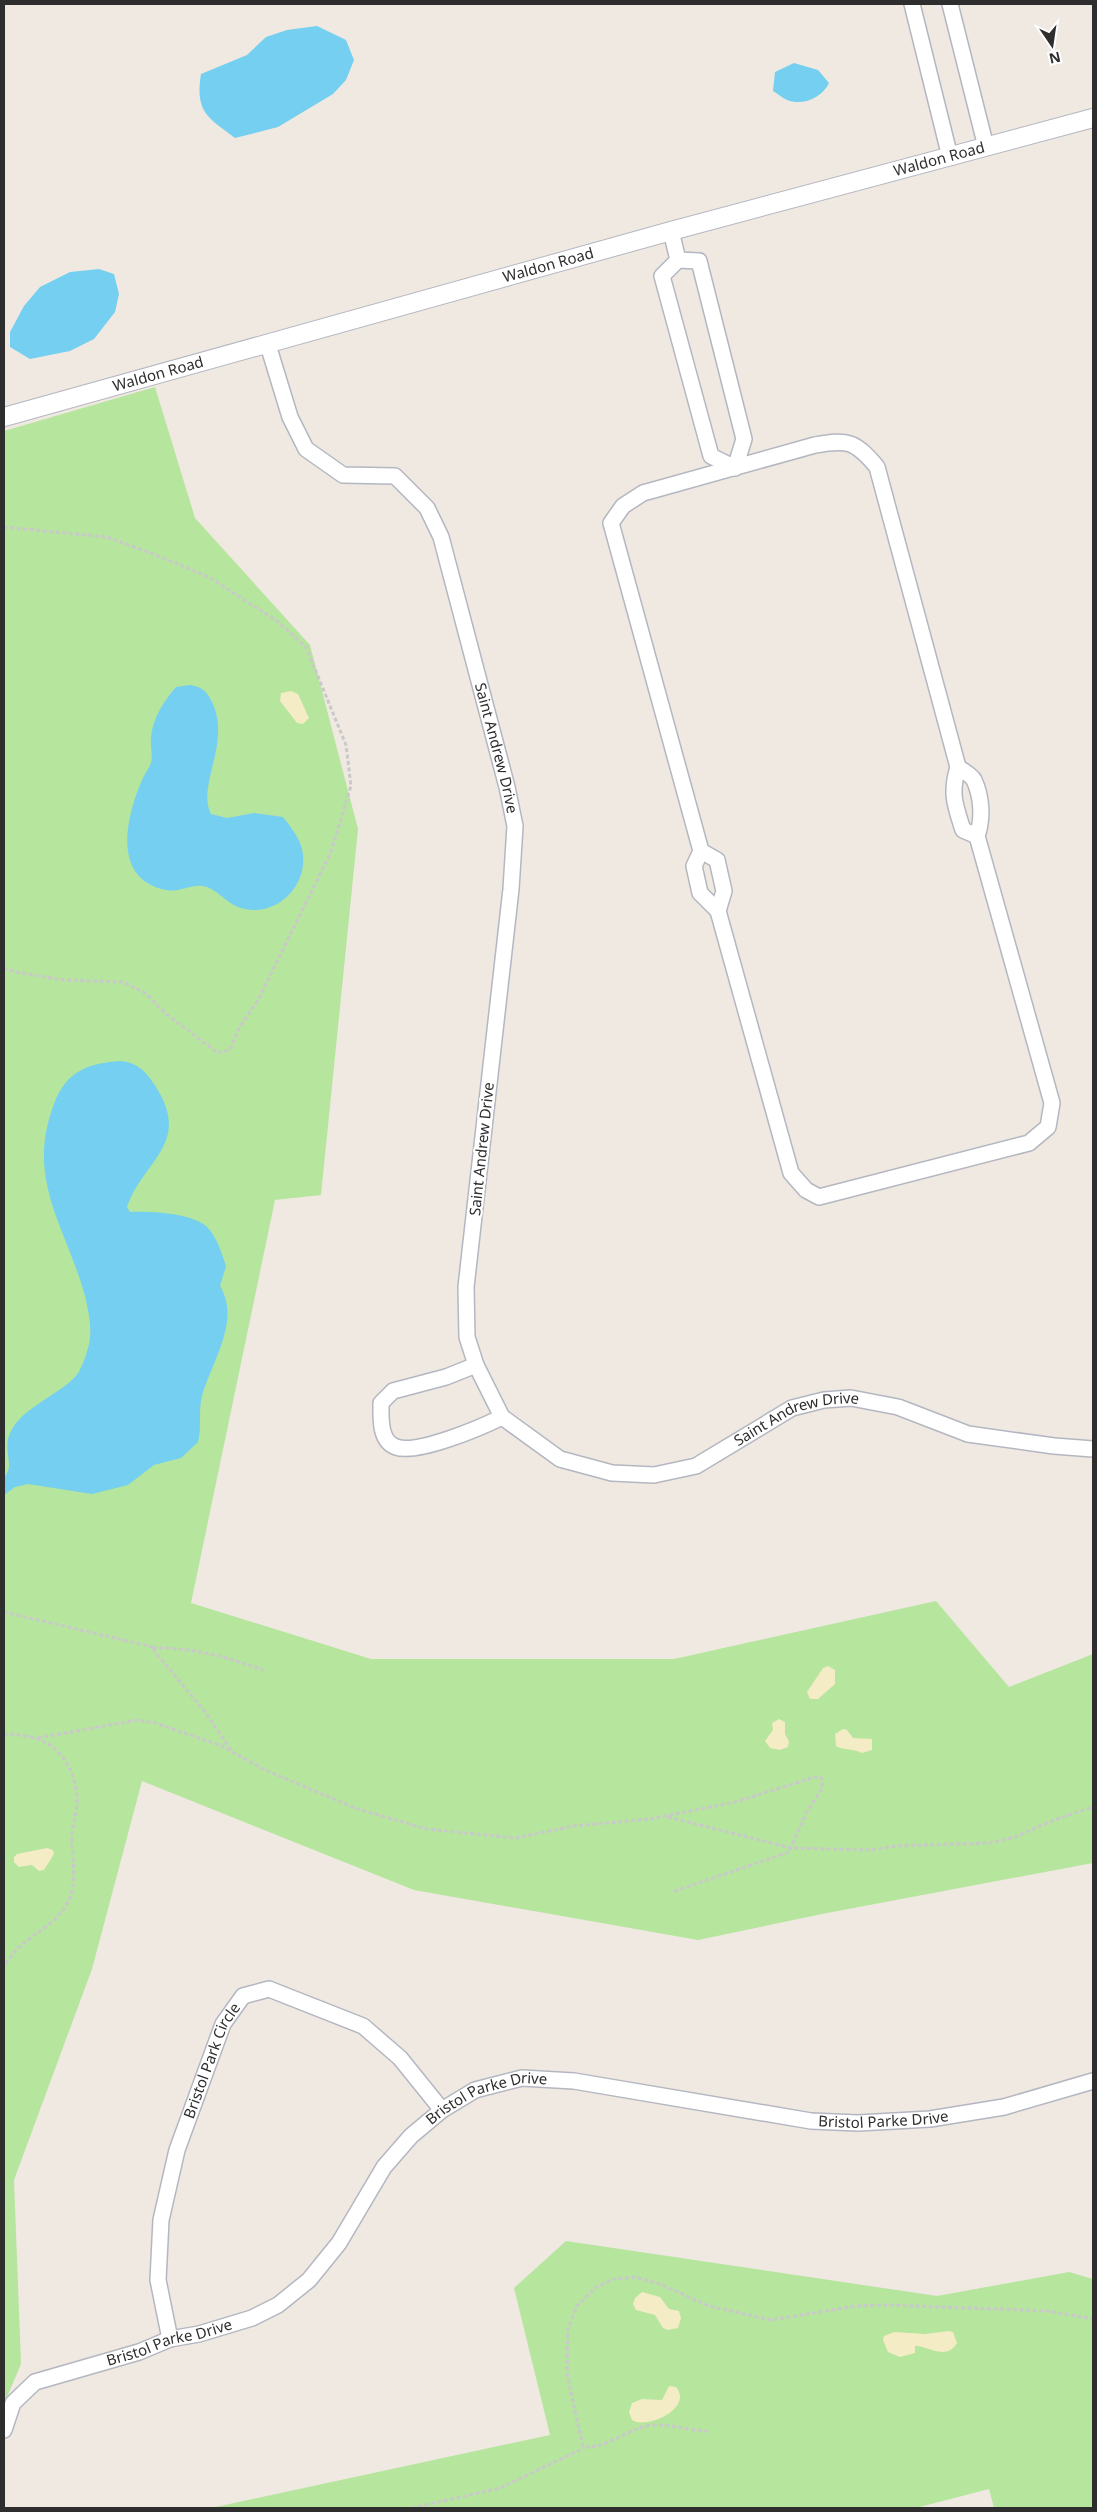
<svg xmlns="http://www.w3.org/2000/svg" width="1097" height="2512" viewBox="0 0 1097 2512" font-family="'Noto Sans',sans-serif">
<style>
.green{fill:#b6e59e}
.sand{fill:#f3ecc5}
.water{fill:#75cff0}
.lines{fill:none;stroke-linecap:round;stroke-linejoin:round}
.minor-casing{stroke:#b4b7c1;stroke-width:18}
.tertiary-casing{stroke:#b4b7c1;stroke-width:20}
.path{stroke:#c9c9c9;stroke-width:3;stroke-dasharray:4 2.5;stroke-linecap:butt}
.minor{stroke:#fff;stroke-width:15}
.tertiary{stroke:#fff;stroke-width:18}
.labels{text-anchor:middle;stroke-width:4.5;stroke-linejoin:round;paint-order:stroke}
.street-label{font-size:15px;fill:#2e2e2e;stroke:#fff}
</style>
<rect width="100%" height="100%" fill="#efe9e1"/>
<path class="green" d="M155 387 195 518 310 645 358 829 321 1195 275 1200 191 1603 371 1659H674L936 1601 1009 1687 1093 1654V1863L827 1913 698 1940 414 1890 142 1781 92 1969 14 2180 21 2364 4 2404V431Z
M566 2241 937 2296 1069 2272 1093 2279V2508H994L989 2489 916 2508H211L550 2435 514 2288Z"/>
<path class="sand" d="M291 691 298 694 309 718 303 724 297 723 280 701 281 693Z
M828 1666 835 1670V1684L818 1699H810L807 1692 823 1668Z
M779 1719 785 1722V1734L789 1741 788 1747 780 1750 770 1748 765 1741 773 1730 772 1723Z
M843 1729 847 1730 853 1738 872 1739V1750L862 1753C853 1748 844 1751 836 1746L835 1734Z
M47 1848 53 1850 54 1854 44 1870 39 1871 32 1865 19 1867 14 1862V1857L17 1854Z
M642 2292 660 2297 669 2309 679 2311 681 2318 678 2328 668 2330 663 2328 655 2315 636 2310 633 2304 635 2298Z
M949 2331 953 2332 957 2343C947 2360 932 2348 917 2346H915V2353L900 2357 888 2352 883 2340 884 2336 894 2332 925 2334Z
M669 2386 676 2387C694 2408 647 2430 632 2420L629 2412 632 2403 642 2399 662 2400Z"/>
<path class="water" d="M317 26 346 40 354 60 346 80 333 94 278 127 235 138C207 117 195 112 201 74L247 55 266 37 287 30Z
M794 63 818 70 829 83C822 98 803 106 787 100 782 98 777 93 773 91L775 72Z
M99 269 114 274 119 294 115 312 94 339 70 351 30 359 10 347V332L24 306 40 287 70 272Z
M190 685C201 687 206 690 211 700 233 741 196 785 211 814L227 818 254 813 283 817C290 826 299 837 302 849 310 882 280 916 245 909 227 906 219 889 203 886 191 884 178 893 166 890 111 879 126 817 142 780 144 774 149 769 151 763 153 755 150 745 151 737 153 717 164 701 176 687Z
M121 1061C139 1063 147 1073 156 1087 192 1144 143 1160 127 1207L130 1212C150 1211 192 1213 207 1227 217 1237 222 1254 226 1266L220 1286C241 1321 212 1361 202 1396 198 1411 202 1427 198 1442L181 1458 154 1465 128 1485 92 1494 28 1484 15 1487 4 1495C4 1490 3 1484 4 1480 5 1475 9 1471 9 1466 9 1458 6 1447 8 1439 16 1409 57 1397 76 1376 81 1370 86 1356 88 1348 93 1332 89 1313 85 1296 66 1226 25 1180 54 1104 66 1071 88 1063 121 1061Z"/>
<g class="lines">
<g class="minor-casing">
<g id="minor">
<path d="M912 4 950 157"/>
<path d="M950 4 986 147"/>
<path d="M671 231 678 260"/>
<path d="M678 260 699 261 744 439 735 468 711 456 662 276Z"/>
<path id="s1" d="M268 345 290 417 306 449 343 475 395 476 427 508 441 537 507 787 515 826 511 889 466 1287 467 1337 476 1365 502 1417 560 1459 612 1473 654 1475 696 1466 792 1408 824 1400 851 1398 898 1407 968 1434 1054 1446 1093 1449"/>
<path d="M701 851 717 860 724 891 718 911 700 893 694 866 701 851 611 523 623 506 643 493 815 445C848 439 855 441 877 467L958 767"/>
<path d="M718 911 791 1173 806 1190 819 1197 1029 1143 1048 1127 1052 1103 977 836C983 819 982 797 974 780 971 775 963 771 958 767 950 794 955 805 963 830L977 836"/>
<path d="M476 1365 446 1377 393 1391 381 1403C381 1417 379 1441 396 1447 417 1455 482 1427 502 1417"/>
<path id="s2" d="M170 2339 158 2280 161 2220 177 2150 223 2024 243 1996 269 1989 363 2026 400 2058 442 2110"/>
<path id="s3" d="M4 2430 13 2403 35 2382 139 2352 170 2339 199 2334 252 2318 278 2305 309 2280 339 2243 384 2167 411 2136 442 2110 475 2090 522 2078 574 2081 811 2121 858 2123 930 2119 1004 2107 1093 2081"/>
</g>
</g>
<g class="tertiary-casing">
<g id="tertiary">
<path id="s4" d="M4 417 671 231 1093 118"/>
</g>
</g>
<path class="path" d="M4 527 107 537 156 555 209 577 277 621 306 647 346 745 351 786 331 852 258 1000 239 1028 230 1050 218 1053 165 1013 147 994 123 982 63 980 16 972 4 968
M4 1612 153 1647
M4 1735C11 1733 18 1735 26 1736 59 1741 76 1769 77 1801 77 1814 72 1826 72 1839 72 1860 78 1882 68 1902 59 1921 39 1930 24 1943 16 1949 10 1958 4 1965
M38 1738 137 1720 155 1723 222 1746 263 1769 355 1808 426 1829 516 1838 573 1826 650 1819 735 1802 815 1777 822 1778V1789L806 1813 789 1852 672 1892
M231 1750 205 1712 152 1648C191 1647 227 1657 263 1670
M668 1817 791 1848 871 1850 895 1846 989 1843 1015 1837 1054 1820 1093 1807
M708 2431C688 2431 666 2422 646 2426 624 2431 606 2449 583 2447L567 2374 568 2329 577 2306 595 2288 614 2279 634 2277 660 2284 709 2306 771 2320 856 2306 887 2305 1048 2311 1093 2319
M412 2508 500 2488 580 2450 583 2447"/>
<use href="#minor" class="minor"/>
<use href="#tertiary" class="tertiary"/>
</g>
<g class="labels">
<g class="street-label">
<text dy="5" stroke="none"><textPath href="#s4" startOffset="970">Waldon Road</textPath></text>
<text dy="5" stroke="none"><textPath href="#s4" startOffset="565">Waldon Road</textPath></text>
<text dy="5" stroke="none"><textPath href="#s4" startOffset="160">Waldon Road</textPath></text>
<text dy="5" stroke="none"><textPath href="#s1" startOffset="504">Saint Andrew Drive</textPath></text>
<text transform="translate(482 1149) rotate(-84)" y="5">Saint Andrew Drive</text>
<text dy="5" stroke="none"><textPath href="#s1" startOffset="1509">Saint Andrew Drive</textPath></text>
<text dy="5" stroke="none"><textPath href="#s2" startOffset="288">Bristol Park Circle</textPath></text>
<text dy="5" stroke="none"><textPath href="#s3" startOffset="619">Bristol Parke Drive</textPath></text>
<text dy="5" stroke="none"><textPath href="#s3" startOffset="1024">Bristol Parke Drive</textPath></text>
<text dy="5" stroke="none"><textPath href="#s3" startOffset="199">Bristol Parke Drive</textPath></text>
</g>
</g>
<rect width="1097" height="2512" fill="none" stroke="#2e2e2e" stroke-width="10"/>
<g transform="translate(1052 45) rotate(167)" stroke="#ffffff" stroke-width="4" paint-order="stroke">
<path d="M0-4L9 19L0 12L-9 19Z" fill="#2e2e2e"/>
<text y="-8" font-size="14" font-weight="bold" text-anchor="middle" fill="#2e2e2e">N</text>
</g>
</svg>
